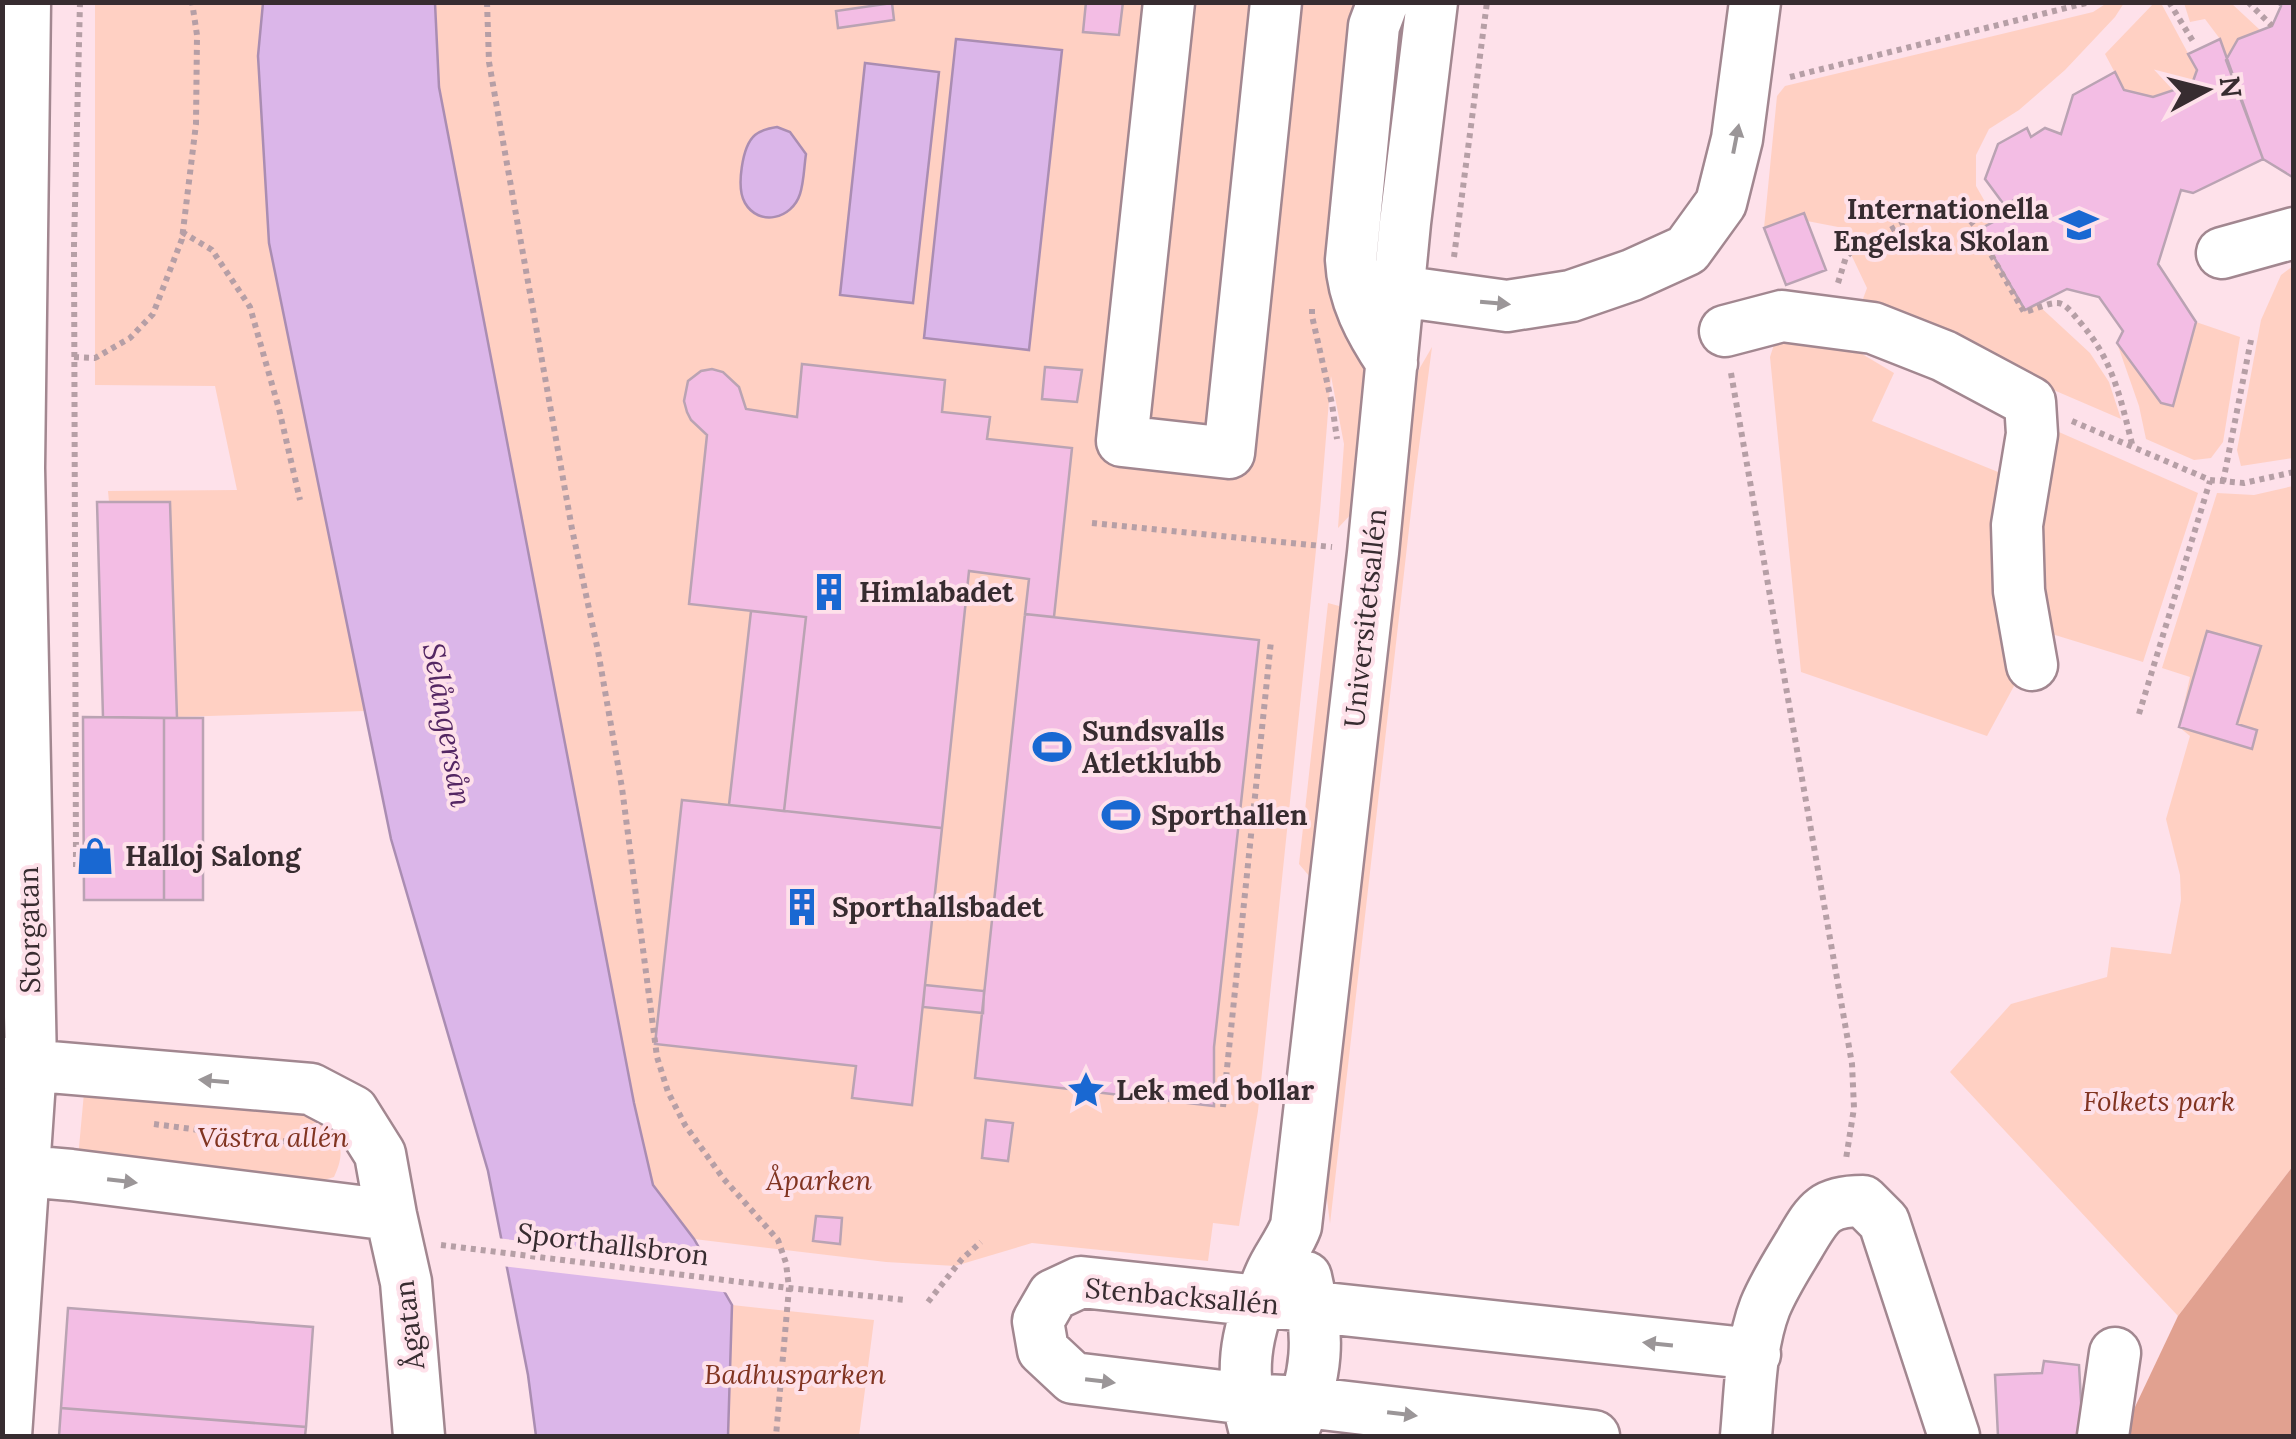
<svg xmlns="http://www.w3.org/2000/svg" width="2296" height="1439" viewBox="0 0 2296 1439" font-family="Lora,serif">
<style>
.green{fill:#ffd0c3}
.forest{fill:#e1a190}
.water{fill:#dbb6e9;stroke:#aa8db2;stroke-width:2.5}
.pier{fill:#fee1ea}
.building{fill:#f3bde4;stroke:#baa3b3;stroke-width:2.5}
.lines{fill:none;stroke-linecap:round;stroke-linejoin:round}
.minor-casing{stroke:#a28790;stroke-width:55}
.path{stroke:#b69fa6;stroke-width:6;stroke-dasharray:5 5;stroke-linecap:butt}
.minor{stroke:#fff;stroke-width:50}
.oneway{fill:#9b9698}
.labels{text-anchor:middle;stroke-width:8;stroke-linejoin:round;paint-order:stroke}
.poi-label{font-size:28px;font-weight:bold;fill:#372c30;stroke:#fee1ea;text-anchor:start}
.street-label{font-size:28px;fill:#372c30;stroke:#fee1ea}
.park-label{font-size:28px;font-style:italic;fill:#813421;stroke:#fee1ea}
.water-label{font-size:30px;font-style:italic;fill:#542763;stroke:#fee1ea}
</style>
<rect width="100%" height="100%" fill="#fee1ea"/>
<path class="green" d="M1357 2 1366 359 1353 512 1338 528 1344 444 1331 376 1320 511 1258 1111 1239 1226 1213 1223 1208 1261 1032 1243 955 1266 886 1262 694 1239 653 1185 634 1103 439 87 435 3Z
M95 3H263L258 56 269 243 365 711 177 717 170 502H109L108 491 237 490 215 386 95 385Z
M2107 3H2124L2115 17 2065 70 2019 110 1989 129 1976 155V186L1996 221 2025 310 2037 304 2090 353 2109 382 2121 419 1860 307 1867 288 1838 227 1807 221 1803 213 1764 228 1777 96 1785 86 2093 12Z
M2154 3H2161L2197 70 2192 84 2153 97 2124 90 2105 54Z
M2184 3H2231L2260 30 2238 39 2226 60 2220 39 2205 19 2190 22Z
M2293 266V458L2241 466 2237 450 2261 320 2281 275Z
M2196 322 2240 337 2223 442 2211 458 2194 460 2146 439 2139 406 2117 343 2161 403 2172 406Z
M1777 335 1847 345 1894 373 1872 421 2008 476 2014 686 1987 736 1801 672 1770 357Z
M1432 347 1414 485 1330 1224 1324 1174 1414 378Z
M2052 429 2198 493 2143 662 2042 631 2034 590Z
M2293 486V1166L2178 1316 1950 1072 2011 1004 2107 977 2111 947 2171 954 2181 900 2180 875 2166 819 2190 736 2179 727 2190 677 2162 668 2217 493 2254 495Z
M1328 603 1339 606 1340 619 1310 877 1299 864Z
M85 1082 321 1114C338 1139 348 1147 334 1177L314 1183 78 1158Z
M732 1305 874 1320 859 1436H728Z"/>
<path class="forest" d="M2293 1166V1436H2124L2125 1428 2178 1316Z"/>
<path class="water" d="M263 3H435L439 87 634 1103 653 1185 694 1239 732 1305 728 1436H536L528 1375 488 1171 391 839 269 243 258 56Z
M956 39 1062 50 1029 350 924 338Z
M865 63 939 72 913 303 840 295Z
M777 127 790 132 806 154C804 167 804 182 800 194 792 219 759 227 745 203 736 188 742 146 755 135 761 130 770 128 777 127Z"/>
<path class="pier" d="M496 1238 714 1263 731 1293 501 1266Z"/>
<path class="building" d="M1086 2H1123L1119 35 1083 32Z
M2277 2H2294V178L2263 159 2226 60 2238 39 2272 26 2281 6Z
M892 3 894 20 838 28 836 11Z
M2220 39 2263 159 2193 193 2181 190 2158 264 2196 322 2173 406 2161 403 2117 343 2123 331 2099 297 2067 289 2025 310 1978 230 2020 208 2015 199 2005 206 1985 179 1998 144 2027 128 2031 137 2045 128 2061 134 2073 95 2115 72 2124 90 2153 97 2192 84 2197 70 2188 54Z
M1804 213 1826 270 1786 285 1764 228Z
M802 364 945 380 942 412 990 417 987 439 1072 448 1054 617 1025 614 1029 579 969 571 942 828 784 811 806 617 689 604 707 435 691 420 687 412 684 401 688 381 701 371 712 369 723 372 739 387 746 409 797 417Z
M1045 367 1082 370 1077 402 1042 399Z
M97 502H170L177 718 103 717Z
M751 611 806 617 784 811 729 805Z
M1025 614 1259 640 1214 1047V1106L975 1078Z
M2207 631 2261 646 2237 724 2257 730 2252 749 2179 727Z
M83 717 164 718V900H84Z
M164 718H203V900H164Z
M682 800 942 828 912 1105 852 1098 856 1066 655 1044Z
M925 985 984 991 983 1013 923 1007Z
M986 1120 1013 1123 1008 1161 982 1158Z
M816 1216 842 1218 840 1244 813 1241Z
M68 1308 313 1327 306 1427 61 1408Z
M2044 1361 2079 1365 2083 1436H1998L1995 1375 2042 1373Z
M61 1408 306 1427 305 1436H59Z"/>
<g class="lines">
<g class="minor-casing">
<path id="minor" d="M1169 2 1122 441 1229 453 1276 2
M1383 2 1374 26 1351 260C1353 299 1370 330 1392 363
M2222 253 2294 233
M1399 291 1507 306 1571 296 1632 275 1687 250 1721 203 1737 139 1755 2
M1725 331 1782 316 1873 328 1944 356 2030 402 2032 434 2017 525 2019 591 2032 665
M2 1063 311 1089 353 1111 380 1154 391 1215 406 1282 419 1436
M2 1169 71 1175 391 1215
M1292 1432C1319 1377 1320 1335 1306 1277
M6 1436 31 1066 19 468 25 2
M1256 1436C1238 1373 1244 1335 1270 1275 1277 1258 1290 1243 1296 1226L1373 553 1405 223 1432 2
M1594 1436 1305 1402 1247 1399 1073 1378 1043 1350 1038 1321 1053 1295 1081 1282 1755 1354
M1746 1436C1750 1394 1750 1346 1765 1307 1774 1285 1787 1265 1799 1245 1818 1213 1823 1201 1863 1201L1884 1222 1954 1436
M2103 1436 2115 1353"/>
</g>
<path class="path" d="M487 2 489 62 499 119 572 529 598 651 622 788 657 1057 668 1092 685 1125 723 1178 778 1240 786 1263 789 1288 776 1436
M2169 2 2194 43
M2248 2 2272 26
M1790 77 2090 2
M182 232 212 250 250 307 279 409 300 500
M1454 257 1487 2
M1838 283 1846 257 1852 251 1926 210 1935 208 1961 210 1974 225 2024 312C2035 310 2052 300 2062 304 2068 307 2074 315 2078 320 2113 358 2121 400 2133 448
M1312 309V316L1332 404 1337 439
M74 357 95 358 130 338 153 314 182 239 196 124 197 35 192 2
M1731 373 1852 1064 1854 1108 1846 1159
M2072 421 2210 480 2244 483 2294 472
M2223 482 2251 340
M1092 523 1332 547
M2139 714 2210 481
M76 867 74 245 80 2
M1223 1107 1271 641
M154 1124 320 1146
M441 1245 789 1288 906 1300
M928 1302 962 1259 981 1242"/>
<use href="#minor" class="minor"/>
</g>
<defs><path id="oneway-solid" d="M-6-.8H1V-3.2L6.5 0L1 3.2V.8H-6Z" transform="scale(2.5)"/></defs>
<g class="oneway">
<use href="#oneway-solid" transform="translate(1736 139) rotate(-79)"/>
<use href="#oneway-solid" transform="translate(1495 303) rotate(5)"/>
<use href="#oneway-solid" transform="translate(214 1081) rotate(-175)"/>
<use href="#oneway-solid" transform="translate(122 1181) rotate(7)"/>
<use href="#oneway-solid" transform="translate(1658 1344) rotate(-174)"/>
<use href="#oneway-solid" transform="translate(1100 1381) rotate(7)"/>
<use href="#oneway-solid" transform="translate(1402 1414) rotate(7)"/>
</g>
<defs>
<g id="school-bare" transform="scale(3)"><path d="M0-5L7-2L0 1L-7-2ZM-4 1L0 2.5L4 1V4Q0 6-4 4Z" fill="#1968d2" stroke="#fee1ea" stroke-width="2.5" paint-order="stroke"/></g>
<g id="building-bare" transform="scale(3)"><path d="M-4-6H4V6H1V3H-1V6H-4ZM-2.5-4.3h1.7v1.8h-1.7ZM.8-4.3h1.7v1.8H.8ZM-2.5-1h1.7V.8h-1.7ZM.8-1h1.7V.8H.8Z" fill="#1968d2" stroke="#fee1ea" stroke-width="2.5" paint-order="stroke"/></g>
<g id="stadium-bare" transform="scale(3)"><path d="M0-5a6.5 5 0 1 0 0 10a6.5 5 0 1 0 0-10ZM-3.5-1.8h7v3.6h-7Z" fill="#1968d2" stroke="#fee1ea" stroke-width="2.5" paint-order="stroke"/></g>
<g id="shop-bare" transform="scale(3)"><path d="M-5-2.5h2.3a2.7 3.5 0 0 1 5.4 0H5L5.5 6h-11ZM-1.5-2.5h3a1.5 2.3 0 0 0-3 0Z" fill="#1968d2" stroke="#fee1ea" stroke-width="2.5" paint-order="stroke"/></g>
<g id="sight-bare" transform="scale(3)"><path d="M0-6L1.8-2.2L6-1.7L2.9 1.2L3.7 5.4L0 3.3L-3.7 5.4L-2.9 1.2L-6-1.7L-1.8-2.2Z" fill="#1968d2" stroke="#fee1ea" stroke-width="2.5" paint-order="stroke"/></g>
</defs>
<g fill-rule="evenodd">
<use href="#school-bare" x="2079" y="225"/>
<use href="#building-bare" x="829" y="592"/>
<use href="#stadium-bare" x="1052" y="747"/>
<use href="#stadium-bare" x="1121" y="815"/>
<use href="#shop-bare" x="95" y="856"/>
<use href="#building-bare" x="802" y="907"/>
<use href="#sight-bare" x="1086" y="1090"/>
</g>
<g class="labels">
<g class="poi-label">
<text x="2049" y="219" text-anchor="end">Internationella<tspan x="2049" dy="32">Engelska Skolan</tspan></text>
<text x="859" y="602">Himlabadet</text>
<text x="1082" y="741">Sundsvalls<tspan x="1082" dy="32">Atletklubb</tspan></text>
<text x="1151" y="825">Sporthallen</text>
<text x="125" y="866">Halloj Salong</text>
<text x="832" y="917">Sporthallsbadet</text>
<text x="1116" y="1100">Lek med bollar</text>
</g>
<g class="street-label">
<text transform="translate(1365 618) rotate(-84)" y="10">Universitetsallén</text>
<text transform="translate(29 930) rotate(-91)" y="10">Storgatan</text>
<text transform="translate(613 1244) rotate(7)" y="10">Sporthallsbron</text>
<text transform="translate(1182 1296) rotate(5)" y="10">Stenbacksallén</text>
<text transform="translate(409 1325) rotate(-97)" y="10">Ågatan</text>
</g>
<g class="park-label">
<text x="2159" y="1111">Folkets park</text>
<text x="273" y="1147">Västra allén</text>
<text x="819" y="1190">Åparken</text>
<text x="795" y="1384">Badhusparken</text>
</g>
<g class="water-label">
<text transform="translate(447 725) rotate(80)" y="10">Selångersån</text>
</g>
</g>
<rect width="2296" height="1439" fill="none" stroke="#372c30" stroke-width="10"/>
<g transform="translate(2206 90) rotate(83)" stroke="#fee1ea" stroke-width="8" paint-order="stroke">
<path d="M0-8L18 38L0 25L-18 38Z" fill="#372c30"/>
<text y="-15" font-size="28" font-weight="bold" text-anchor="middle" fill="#372c30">N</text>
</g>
</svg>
